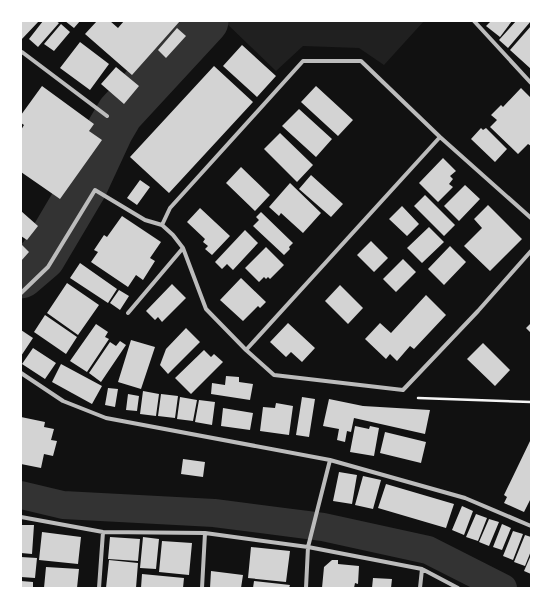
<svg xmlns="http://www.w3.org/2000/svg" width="552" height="609" viewBox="0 0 552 609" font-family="Arial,sans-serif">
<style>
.green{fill:#202020}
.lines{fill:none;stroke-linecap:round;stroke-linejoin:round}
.canal{stroke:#333;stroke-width:28}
.river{stroke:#333;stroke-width:47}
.building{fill:#d3d3d3}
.path{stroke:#f5f5f5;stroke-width:2.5}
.minor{stroke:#bcbcbc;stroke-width:4}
</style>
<rect width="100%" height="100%" fill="#111"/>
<path class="green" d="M224 21H424L384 65 359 48 303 46 276 71Z"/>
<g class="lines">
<path class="canal" d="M21 495 63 505 214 513 323 527 428 550 503 588"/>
<path class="river" d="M21 275 42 257 84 186 110 130 120 113 205 21"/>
</g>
<path class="building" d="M21 21H39L21 40Z
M43 21H56L59 23 38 47 29 39Z
M65 21H80L74 28Z
M97 21H110L118 28 124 21H180L132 75 85 34Z
M491 21H512L500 37 486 26Z
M516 21H531L508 48 499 40Z
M61 24 70 32 54 51 44 44Z
M531 26V69L510 50Z
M177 28 186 36 166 58 158 50Z
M80 42 109 64 90 90 60 68Z
M242 45 276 76 257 97 223 66Z
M214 66 253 102 169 193 130 157Z
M116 67 139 86 124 104 101 84Z
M42 86 94 124 89 131 102 140 60 199 21 172V130L24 125 21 123V115Z
M316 86 353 120 338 136 301 102Z
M521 88 531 98V146L528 144 518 154 490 127 497 120 491 115 501 105 503 107Z
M299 109 332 139 316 157 282 126Z
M481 128 483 130 486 128 507 149 495 162 471 139Z
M280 133 313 165 297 182 264 149Z
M443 158 456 171 450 176 453 179 449 184 453 187 438 202 419 183Z
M241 167 270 195 255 211 226 183Z
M311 175 343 204 331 217 299 189Z
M140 180 150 187 137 205 127 198Z
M290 183 321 213 303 233 281 213 279 216 269 207Z
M465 185 480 199 459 221 444 206Z
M425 195 455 225 444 236 414 206Z
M488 205 522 239 490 271 464 246 482 228 474 219Z
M402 206 419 224 407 236 389 219Z
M200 208 230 236 212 255 205 249 208 246 203 242 205 239 187 222Z
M21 211 38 226 27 240 21 236Z
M261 212 293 243 289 247 290 249 284 255 253 226 259 220 256 217Z
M122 216 161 242 150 258 155 261 143 280 136 275 128 287 91 262 98 252 94 250 104 235 107 237Z
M429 227 444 242 422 263 407 248Z
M245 230 258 243 233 270 227 264 222 269 215 262Z
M371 241 388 258 374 272 357 255Z
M21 244 29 252 21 261Z
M450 246 466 262 444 285 428 269Z
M266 247 284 265 270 279 268 277 266 279 264 277 259 282 245 268Z
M403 259 416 272 396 292 383 279Z
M80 263 117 289 108 303 70 278Z
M241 278 266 302 260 308 258 306 243 321 220 300Z
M67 283 99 305 78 335 47 313Z
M172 284 186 298 162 322 158 317 155 320 146 311Z
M340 285 363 308 348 324 325 301Z
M119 290 129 296 120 310 110 303Z
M426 295 446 315 414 349 410 346 397 361 390 354 386 359 365 339 380 323 391 333Z
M45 315 77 337 66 354 34 332Z
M288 323 315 348 302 362 291 352 286 357 270 342Z
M531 323V333L526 328Z
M96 324 108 332 105 337 109 339 87 372 70 361Z
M186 328 200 342 168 374 160 365 166 349Z
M21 330 33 338 21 356Z
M131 340 155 347 141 389 118 382Z
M120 341 126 345 101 382 89 373 110 342 116 346Z
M483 343 510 370 495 386 467 359Z
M33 348 56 363 45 379 22 364Z
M204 350 211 357 214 354 223 362 191 394 175 378Z
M61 364 102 386 92 404 52 382Z
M226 376 239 377V382L253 384 250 400 211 394 212 383 225 385Z
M108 388 118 389 115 407 105 405Z
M143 391 159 394 156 416 140 414Z
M128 394 139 396 137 411 126 410Z
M161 394 178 396 175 418 158 416Z
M180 397 197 400 193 421 177 419Z
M302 397 315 399 309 437 296 435Z
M329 399 363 406 430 410 425 434 354 418 351 432 347 431 345 442 337 440 339 429 323 426Z
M199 400 215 402 212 425 195 422Z
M276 403 293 406 289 435 260 431 263 407 275 408Z
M223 408 253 413 250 430 221 426Z
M21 417 45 422 44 427 54 429 51 440 57 441 53 456 44 454 41 468 21 464Z
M355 426 369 429 370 426 379 428 374 456 350 452Z
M385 432 426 442 421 463 380 453Z
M531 439V498L524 512 504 503 507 497 504 495Z
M183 459 205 462 203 477 181 474Z
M339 472 357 475 352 504 333 501Z
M363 476 381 480 373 509 355 505Z
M386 484 454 504 446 528 378 508Z
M462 506 473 511 464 535 452 530Z
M476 514 487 518 478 541 466 537Z
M489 519 499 522 489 546 479 542Z
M502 524 511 528 502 550 493 547Z
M21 525H34L32 554 21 553Z
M513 531 523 534 513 560 503 556Z
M42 532 81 537 78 564 39 560Z
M525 535 531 537V551L525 566 514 562Z
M110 537 140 539 138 561 108 559Z
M143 537 159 539 156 569 140 568Z
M162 541 192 543 189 575 159 572Z
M251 547 290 551 286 582 248 578Z
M531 555V574L524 571Z
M21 557 37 558 35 578 21 577Z
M109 560 138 563 136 588H106Z
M332 560H338V564L359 566 358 584 355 583 354 588H322L324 567Z
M46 567 79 569 77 588H44Z
M211 571 243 575 241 588H210Z
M142 574 184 578 183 588H141Z
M373 578 392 579 391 588H372Z
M21 581 33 582V588H21Z
M254 581 290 585 289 588H253Z"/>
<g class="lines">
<path class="path" d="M418 398 531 402"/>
<path class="minor" d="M474 21 531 83
M21 53 22 52 107 116
M531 218 440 137 361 61H303L170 208 162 225 173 235 183 248 206 309 246 350 274 375 403 390 478 311 531 251
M21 293 48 267 95 190 145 220 162 225
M128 313 183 248
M246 350 440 137
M21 373 63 401 106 418 330 460 465 498 531 526
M21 517 103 532 205 533 308 547 422 569 458 588
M99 588 103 532
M202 588 205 533
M306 588 308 547 330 460
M420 588 422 569"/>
</g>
<rect width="552" height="609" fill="none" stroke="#ffffff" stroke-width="44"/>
</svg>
